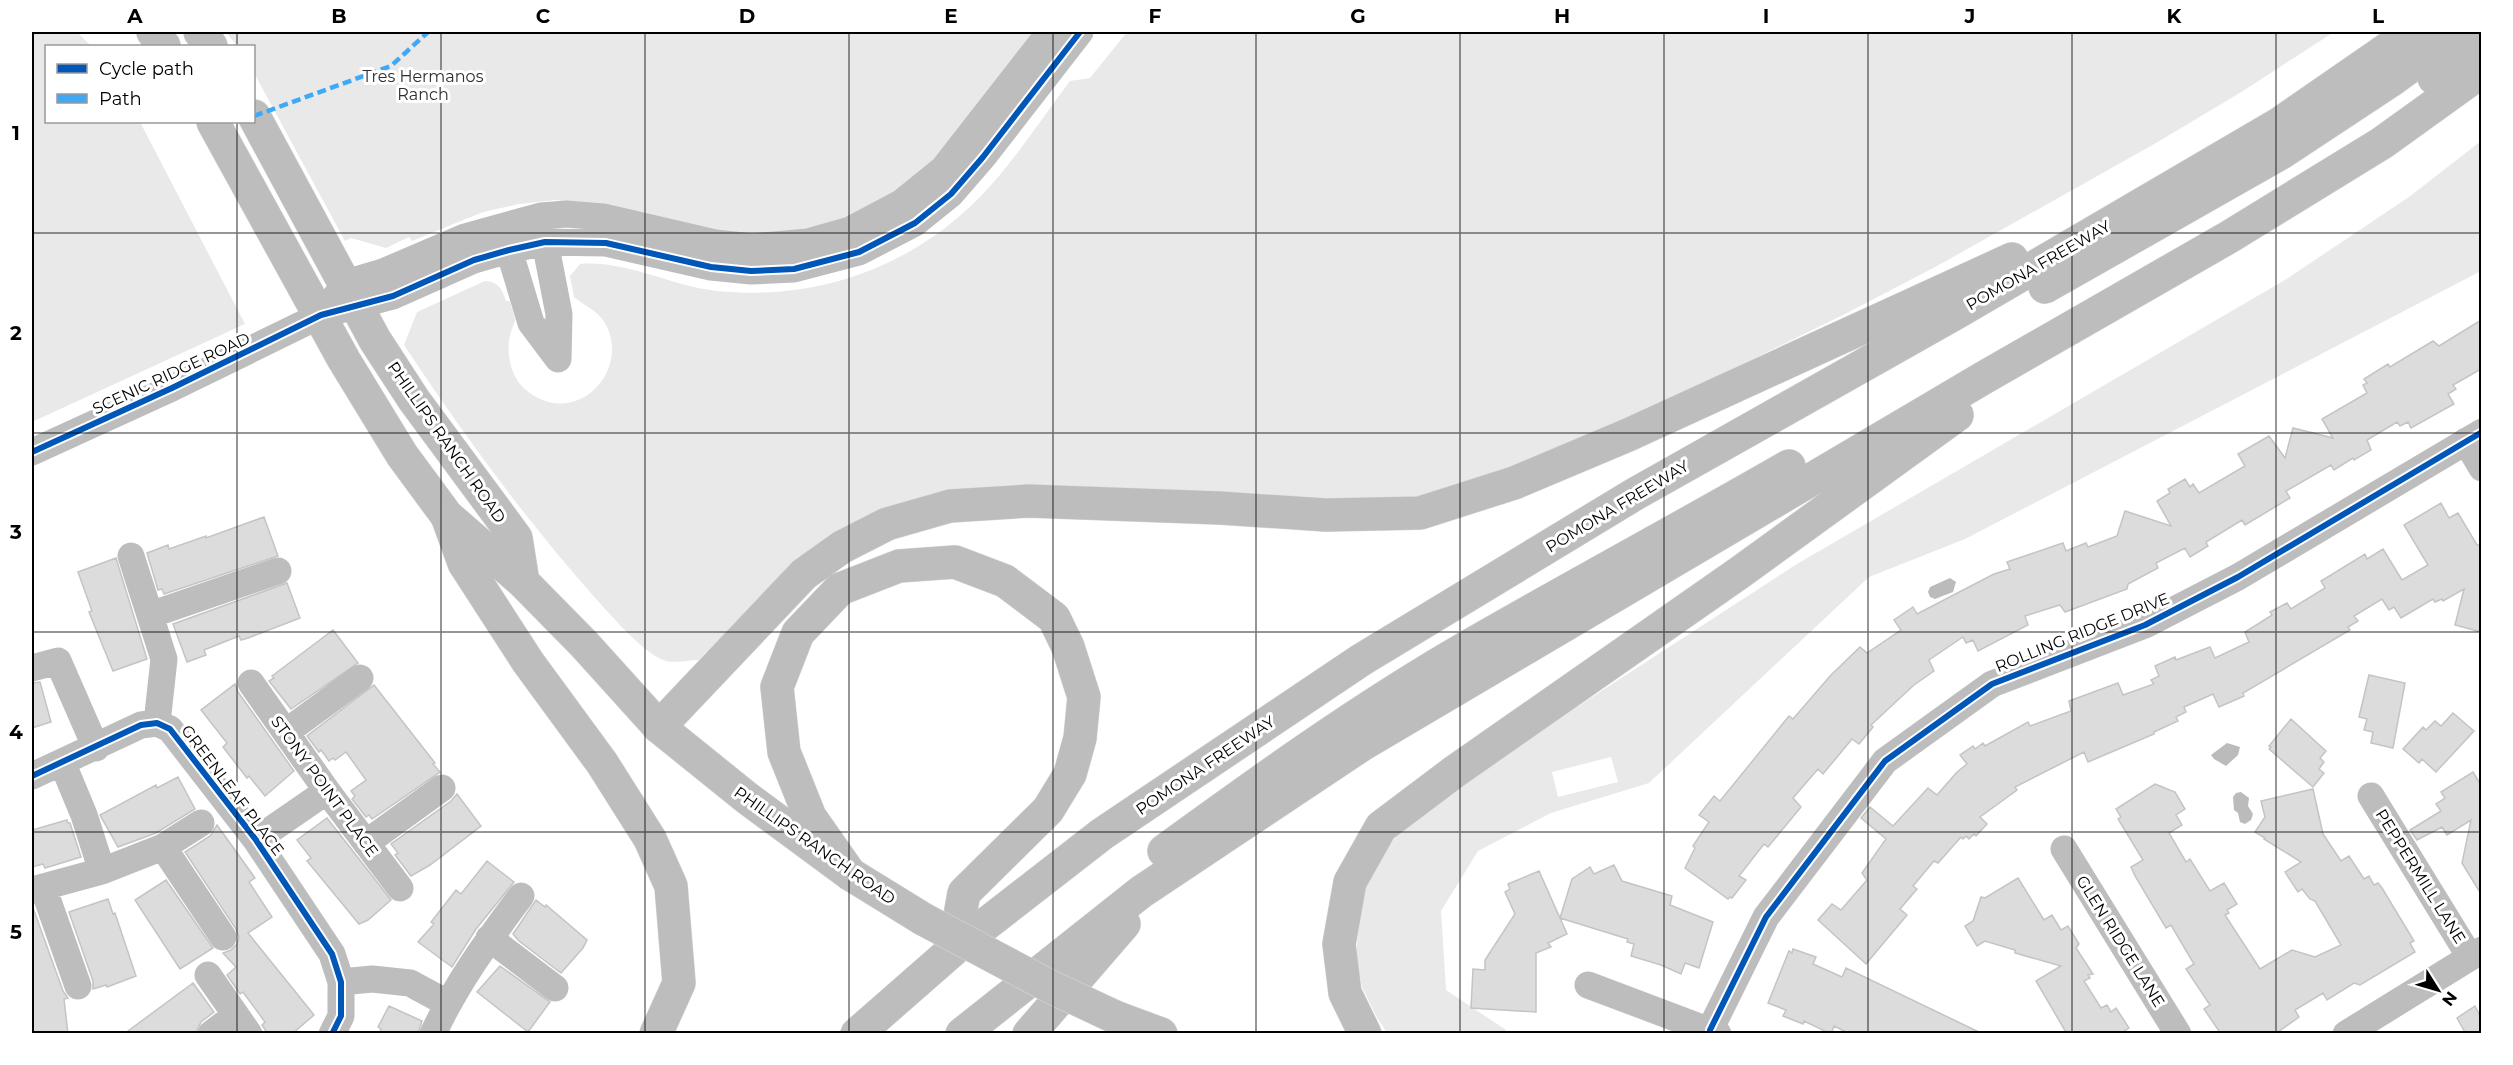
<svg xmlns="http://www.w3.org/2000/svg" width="2513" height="1065" viewBox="0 0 2513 1065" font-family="Montserrat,sans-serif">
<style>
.green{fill:#e9e9e9;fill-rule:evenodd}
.water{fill:#bbb}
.building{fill:#dcdcdc;stroke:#c4c4c4;stroke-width:1.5}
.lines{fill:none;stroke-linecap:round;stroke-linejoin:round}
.major-casing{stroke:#dbdbdb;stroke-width:34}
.highway-casing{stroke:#dbdbdb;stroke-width:34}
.minor{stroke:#bdbdbd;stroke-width:27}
.major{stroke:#bdbdbd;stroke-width:33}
.highway{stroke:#bdbdbd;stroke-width:33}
.major-bridge-casing{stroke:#dbdbdb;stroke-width:34;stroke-linecap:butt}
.major-bridge{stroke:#bdbdbd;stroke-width:33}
.quiet{stroke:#3fa9f5;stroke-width:4.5;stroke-dasharray:9 4.5;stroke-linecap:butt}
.cycleway-casing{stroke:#fff;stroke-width:10}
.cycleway{stroke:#0057b8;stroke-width:6}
.grid{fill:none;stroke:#000;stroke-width:1.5;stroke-opacity:0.55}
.labels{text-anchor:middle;stroke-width:6;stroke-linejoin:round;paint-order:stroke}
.park-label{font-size:16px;fill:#2e2e2e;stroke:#fff}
.street-label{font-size:16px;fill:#000;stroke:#fff}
.neatline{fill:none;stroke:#000;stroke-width:2}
.grid-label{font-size:20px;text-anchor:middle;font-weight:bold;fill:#000}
</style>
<rect width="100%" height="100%" fill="#fff"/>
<path class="green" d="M32 32H77L91 46H46V122H140L245 324 32 422Z
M226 32H1035L951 142 910 184 866 211 798 232 733 234 605 204 555 200 519 204 483 212 412 241 409 237 386 248 351 238 345 241 254 73V46H237Z
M1127 32H2334L2243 91 2156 143 1937 266 1845 314 1564 451 1459 490 1390 503H913L713 656 707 651 699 660C689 660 672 664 663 660 640 650 613 617 596 599 525 519 463 434 404 345L417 312 485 281C499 282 502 289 506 301H510C511 307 514 313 515 319 515 323 512 327 511 332 507 345 508 359 513 372 518 385 527 392 538 398 586 422 632 363 603 320 595 309 584 306 574 297L570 276 580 264C627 260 670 286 717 291 816 301 911 268 981 196 1014 162 1041 119 1070 81L1090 78Z
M2481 141V271L1965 539 1869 577 1649 783 1551 813 1478 851 1441 911 1446 990 1506 1030 1505 1033H1387L1376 1016 1362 987 1356 957 1359 920 1364 891 1376 860 1411 820 1529 738 1797 564 2285 280 2409 197ZM1611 757 1618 782 1558 797 1552 772Z"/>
<path class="water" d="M1950 578 1956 582 1953 592 1935 599 1930 597 1928 592 1930 587Z
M2227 743 2240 747 2238 755 2226 766 2214 759 2211 755Z
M2241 792 2249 798 2248 806 2253 814 2251 820 2245 824 2240 822 2238 813 2234 810 2233 797 2236 793Z"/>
<path class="building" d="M2481 320V369L2453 385 2456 389 2448 394 2454 404 2411 428 2408 422 2400 426 2397 422 2367 440 2371 450 2354 460 2353 458 2334 470 2331 465 2286 491 2290 498 2245 525 2242 520 2206 542 2208 546 2190 557 2185 548 2156 563 2158 568 2128 584 2127 589 2065 612 2060 605 2025 616 2028 625 1978 651 1973 640 1966 643 1963 637 1929 660 1934 671 1914 685 1871 725 1873 727 1859 744 1852 739 1823 774 1818 769 1793 798 1801 807 1768 847 1764 844 1739 876 1746 880 1732 898 1730 897 1728 899 1685 868 1695 848 1693 846 1709 822 1699 815 1714 796 1720 801 1789 716 1793 719 1831 675 1860 647 1867 653 1901 630 1894 620 1913 607 1917 614 1994 574 2010 569 2007 562 2063 543 2066 551 2086 543 2088 547 2117 536 2125 511 2171 526 2157 501 2170 493 2168 489 2185 479 2190 487 2193 484 2199 493 2245 466 2238 454 2269 436 2285 458 2293 428 2333 438 2322 419 2367 393 2363 385 2367 383 2364 379 2388 364 2390 367 2433 341 2439 346Z
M2441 503 2449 518 2458 513 2477 545H2481V632L2455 625 2464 589 2443 601 2442 599 2435 602 2433 599 2401 618 2394 607 2389 610 2382 599 2354 616 2358 621 2348 627 2350 630 2243 693 2244 696 2219 707 2213 694 2184 707 2186 712 2176 717 2178 721 2154 732V734L2088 762 2084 752 2015 787 2017 790 1980 817 1987 824 1976 836 1974 834 1969 839 1966 836 1963 839 1961 837 1938 863 1934 861 1913 886 1917 889 1900 909 1907 915 1866 964 1818 920 1832 904 1841 910 1867 880 1862 873 1886 839 1861 818 1870 807 1893 826 1928 788 1937 795 1957 772 1967 764 1960 755 1973 746 1975 749 1983 743 1985 746 2028 722 2030 726 2071 711 2069 701 2118 683 2123 695 2154 684 2151 680 2159 676 2155 666 2175 657 2176 660 2210 647 2215 658 2249 642 2245 632 2269 617 2272 615 2270 612 2287 603 2291 609 2325 588 2321 581 2365 554 2367 559 2383 549 2402 580 2428 565 2404 525Z
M264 517 278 556 164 594 162 589 158 590 147 553 168 545 169 549 206 536V538Z
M116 558 147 659 113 671 89 612 92 611 78 572Z
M287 583 300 618 248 638 241 640 239 636 204 650 206 655 187 662 173 624Z
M333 630 358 663 291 709 269 681 274 678 272 676Z
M2369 675 2405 683 2393 748 2371 743 2373 732 2364 730 2367 719 2359 717Z
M40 682 51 722 32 728V683Z
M235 684 238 692 294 771 265 796 249 776 247 778 223 747 227 743 201 710Z
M374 685 435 763 433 764 440 772 372 819 369 815 366 817 352 799 355 796 351 791 366 780 346 752 335 760 333 758 329 761 321 750 319 752 307 736Z
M2453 713 2474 731 2436 772 2422 759 2419 763 2403 749 2423 727 2426 730 2435 721 2441 726Z
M2291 719 2326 751 2320 758 2324 762 2319 769 2324 773 2313 787 2269 749 2271 747 2269 746Z
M2473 772 2481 785V894L2462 863 2471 820 2447 835 2442 827 2417 840 2410 830 2441 811 2436 804 2445 798 2441 792Z
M178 777 195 809 156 833 118 847 100 815 156 785 157 788Z
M2155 784 2175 792 2185 809 2176 815 2182 825 2169 833 2186 862 2190 859 2210 891 2224 883 2237 904 2227 910 2229 913 2225 915 2260 969 2292 950 2315 957 2341 945 2315 901 2310 899 2302 889 2298 892 2285 872 2301 862 2264 839 2265 838 2255 832 2265 817 2261 801 2313 789 2323 834 2341 861 2349 856 2364 879 2369 876 2374 885 2378 883 2382 888 2414 941 2410 943 2415 952 2360 985 2354 983 2327 1000 2323 993 2295 1010 2299 1017 2275 1034H2221L2204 1009 2210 1005 2186 969 2194 964 2171 925 2166 928 2135 876 2131 867 2143 860 2118 819 2121 817 2116 809Z
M457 794 481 826 430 865 411 876 395 855 398 853 391 844 451 801Z
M327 818 391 900 368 920 359 924 307 861 311 858 297 840Z
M67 820 68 823H70L81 857 45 868 43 864 32 867V830Z
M217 825 255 878 249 882 272 917 248 933 314 1015 292 1034H268L262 1025 265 1022 243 992 240 994 227 975 236 967 223 953 231 950 237 944 239 937 236 929 185 852 210 836Z
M487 861 514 882 476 929 452 967 418 942 434 924 431 922 456 890 461 894Z
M1614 865 1622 881 1672 896 1670 905 1713 922 1699 968 1685 963 1681 974 1661 965 1631 956 1634 944 1627 942 1628 939 1560 918 1567 934 1548 943 1551 947 1536 953V1012L1471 1008 1473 969 1485 970V960L1515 914 1505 892 1510 889 1508 884 1539 871 1560 918 1572 879 1590 867 1594 874Z
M2018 878 2044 920 2052 915 2061 930 2068 926 2079 944 2076 948 2093 974 2088 975 2090 978 2084 981 2101 1008 2107 1005 2111 1012 2116 1008 2129 1028 2120 1034H2067L2036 981 2061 966 2015 953V950L1985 941 1977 946 1965 926 1973 921 1981 897 1985 898Z
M166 880 213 948 180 969 135 900Z
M108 899 113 914 115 913 136 976 107 987 106 985 93 989V981L69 912Z
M536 900 545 907 546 905 587 940 583 948 561 973 519 941 513 934Z
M32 905 63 991 68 998 64 999 68 1034H32Z
M1793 949 1816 957 1813 964 1842 977 1846 968 1983 1034H1850L1834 1026 1831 1034 1804 1021 1803 1024 1783 1016 1786 1010 1768 1003 1789 951 1792 953Z
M500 966 550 1002 528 1032 477 992Z
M193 983 214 1012 201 1022 195 1034H124Z
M389 1006 422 1021 418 1034H379L381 1029 378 1027Z
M2475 1006 2481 1018V1034H2466L2457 1018Z"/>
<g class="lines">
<g class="major-casing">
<path id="major" d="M153 32 164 46
M200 32 211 46
M254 116 375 340 414 400 516 538 523 582
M213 122 344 360 402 455 447 516 523 582 584 644 659 727 747 798 850 874 923 919
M1115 1017 1161 1034"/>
</g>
<g class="highway-casing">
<path id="highway" d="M2434 78 2482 42
M2045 287 2281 153 2393 79 2457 32
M447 516 464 563 528 662 602 763 650 839 671 886 679 983 656 1034
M659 727 804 574 842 547 887 524 950 506 1029 501 1220 508 1326 515 1420 513 1514 483 1628 435 2012 259
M1164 851C1263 779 1363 707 1469 646 1575 585 1683 527 1789 466
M850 874 810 817 784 752 777 687 798 633 840 589 899 566 955 562 1005 581 1054 618 1068 647 1084 697 1080 738 1070 774 1048 810 964 893 954 949
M1115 1017 1133 1034
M857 1034 954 949 1102 834 1361 660 1635 494 1956 313 2279 124 2412 32
M962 1034 1141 892 1363 744 1985 377 2229 237 2382 143 2482 71
M1029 1034 1124 924
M1365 1034 1345 993 1339 944 1350 882 1381 827 1454 772 1739 573 1957 415"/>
</g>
<path class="minor" d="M509 250 531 323 558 359 559 314 545 242
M333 300 346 283 383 272 465 237 541 216 566 214 603 217 715 243 752 247 808 242 850 230 901 203 943 169 1050 32
M2466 441 2482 468
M32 452 172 388 321 315 393 296 474 260 509 250 545 242 606 243 711 267 751 271 794 269 859 252 915 223 951 194 983 157 1080 32
M131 556 164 659 157 723
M150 615 278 571
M32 668 58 661 96 748
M251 683 327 791 400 888
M286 732 360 678
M62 762 84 815 102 871
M32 776 141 725 157 723 170 729 256 840 332 954 341 982V1016L332 1034
M2371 796 2470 957
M256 840 327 791
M366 843 442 788
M163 847 223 937
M2064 849 2178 1034
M43 887 78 986
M32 890 102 871 163 847 201 823
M489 938 555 988
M208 975 249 1034
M341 982 372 979 410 983 447 1003
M1588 985 1718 1034
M1710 1030 1766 917 1885 761 1992 684 2145 625 2238 577 2482 432
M211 1034 236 1015
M433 1034C456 984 488 940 521 896
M2346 1034 2482 950"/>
<use href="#major" class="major"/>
<use href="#highway" class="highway"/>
<g class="major-bridge-casing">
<path id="major-bridge" d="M923 919 1051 987 1115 1017"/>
</g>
<use href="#major-bridge" class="major-bridge"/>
<path class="quiet" d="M254 116 391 66 428 32"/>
<g class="cycleway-casing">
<path id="cycleway" d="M32 452 172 388 321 315 393 296 474 260 509 250 545 242 606 243 711 267 751 271 794 269 859 252 915 223 951 194 983 157 1080 32
M32 776 141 725 157 723 170 729 256 840 332 954 341 982V1016L332 1034
M1710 1030 1766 917 1885 761 1992 684 2145 625 2238 577 2482 432"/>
</g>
<use href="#cycleway" class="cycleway"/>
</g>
<path class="grid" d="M237 32V46M441 32V1034M645 32V1034M849 32V1034M1053 32V1034M1256 32V1034M1460 32V1034M1664 32V1034M1868 32V1034M2072 32V1034M2276 32V1034M237 122V1034M32 233H2482M32 433H2482M32 632H2482M32 832H2482"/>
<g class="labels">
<g class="park-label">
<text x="423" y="82">Tres Hermanos<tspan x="423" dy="18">Ranch</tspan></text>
</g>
<g class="street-label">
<text transform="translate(2038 265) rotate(-30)" y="6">POMONA FREEWAY</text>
<text transform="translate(171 373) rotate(-25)" y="6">SCENIC RIDGE ROAD</text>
<text transform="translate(447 442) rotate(55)" y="6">PHILLIPS RANCH ROAD</text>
<text transform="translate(1617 506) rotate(-31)" y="6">POMONA FREEWAY</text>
<text transform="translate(2082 632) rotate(-22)" y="6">ROLLING RIDGE DRIVE</text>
<text transform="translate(1205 765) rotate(-34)" y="6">POMONA FREEWAY</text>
<text transform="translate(325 786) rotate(54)" y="6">STONY POINT PLACE</text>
<text transform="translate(233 790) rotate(53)" y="6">GREENLEAF PLACE</text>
<text transform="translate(815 845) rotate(35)" y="6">PHILLIPS RANCH ROAD</text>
<text transform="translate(2421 876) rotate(58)" y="6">PEPPERMILL LANE</text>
<text transform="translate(2121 941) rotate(58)" y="6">GLEN RIDGE LANE</text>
</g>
</g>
<rect width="2513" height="1065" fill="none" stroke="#ffffff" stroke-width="66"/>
<rect x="45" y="45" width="210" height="78" fill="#ffffff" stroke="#999999" stroke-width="1.5"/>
<rect x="57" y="64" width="30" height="9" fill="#0057b8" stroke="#999999" stroke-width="1.5"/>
<text x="99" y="75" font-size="18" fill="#000000">Cycle path</text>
<rect x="57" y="94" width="30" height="9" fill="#3fa9f5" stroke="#999999" stroke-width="1.5"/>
<text x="99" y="105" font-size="18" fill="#000000">Path</text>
<g transform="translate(2438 990) rotate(127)" stroke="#ffffff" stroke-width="4.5" paint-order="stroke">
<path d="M0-4.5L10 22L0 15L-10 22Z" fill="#000000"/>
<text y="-9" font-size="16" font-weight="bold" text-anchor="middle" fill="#000000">N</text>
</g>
<rect x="33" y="33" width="2447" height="999" class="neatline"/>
<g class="grid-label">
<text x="135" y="23">A</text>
<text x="339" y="23">B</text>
<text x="543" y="23">C</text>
<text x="747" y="23">D</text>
<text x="951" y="23">E</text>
<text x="1155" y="23">F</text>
<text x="1358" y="23">G</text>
<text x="1562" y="23">H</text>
<text x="1766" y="23">I</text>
<text x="1970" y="23">J</text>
<text x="2174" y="23">K</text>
<text x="2378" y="23">L</text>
<text x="16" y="140">1</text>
<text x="16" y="340">2</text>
<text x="16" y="539">3</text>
<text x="16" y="739">4</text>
<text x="16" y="939">5</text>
</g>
</svg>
